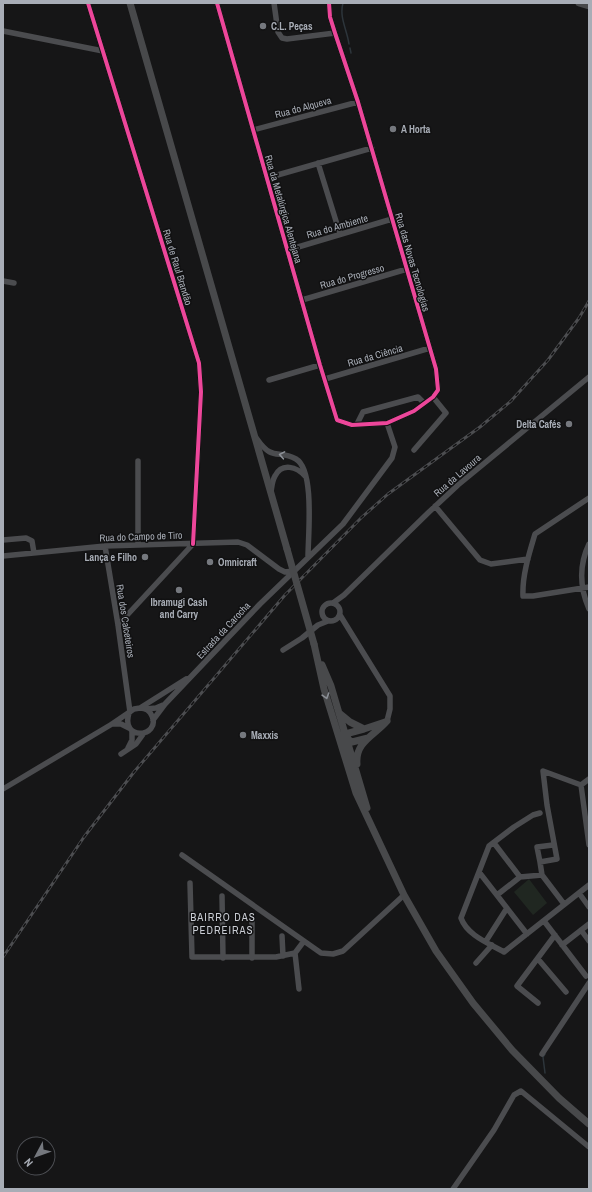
<svg xmlns="http://www.w3.org/2000/svg" width="592" height="1192" viewBox="0 0 592 1192" font-family="'Archivo Narrow',sans-serif">
<style>
.green{fill:#202721}
.lines{fill:none;stroke-linecap:round;stroke-linejoin:round}
.stream{stroke:#2d353b;stroke-width:1.5}
.minor{stroke:#4b4c4f;stroke-width:5.5}
.major{stroke:#48494b;stroke-width:7}
.rail-casing{stroke:#4c4d50;stroke-width:3}
.rail{stroke:#111112;stroke-width:1.5;stroke-dasharray:4.5;stroke-linecap:butt}
.major-bridge{stroke:#48494b;stroke-width:7}
.cycleway-casing{stroke:#111112;stroke-width:6}
.cycleway{stroke:#ed469a;stroke-width:4}
.oneway{stroke:#8c9097}
.oneway2{stroke:#8b8f96}
.poi-dot{fill:#75787e;stroke:#111112;stroke-width:1.5}
.labels{text-anchor:middle;stroke-width:3;stroke-linejoin:round;paint-order:stroke}
.poi-label{font-size:10px;font-weight:bold;fill:#a8adb6;stroke:#111112;text-anchor:start}
.street-label{font-size:10px;fill:#a8adb6;stroke:#111112}
.neighbourhood-label{font-size:11px;letter-spacing:1px;fill:#c9ccd3;stroke:#111112}
</style>
<rect width="100%" height="100%" fill="#161617"/>
<path class="green" d="M529 879 547 903 533 915 514 892Z"/>
<g class="lines">
<path class="stream" d="M343 3C339 17 347 30 349 44
M350 48 351 53
M545 1073 543 1057 545 1054"/>
<path class="minor" d="M88 3 199 363 201 392 193 544
M217 3 320 365 337 420 352 425 387 423 414 411 433 397 438 390 436 369 358 102 335 33 330 17 329 3
M274 3 278 32 282 38 287 39 335 33
M3 31 103 51
M253 130 358 102
M318 163 340 234
M267 178 372 148
M288 250 392 219
M3 281 14 283
M302 300 407 269
M325 379 430 348
M269 380 320 365
M357 424 363 412 418 397 424 403
M257 439C273 462 278 449 296 459 315 470 308 536 308 557
M414 450 446 413 433 397
M271 492C272 486 272 481 275 476 282 462 297 467 305 476
M589 498 535 534C529 554 522 576 523 596H533L589 587
M435 506 480 560 491 564 528 559
M3 540 26 538 32 541 34 553
M589 544C579 565 580 588 589 609
M138 545V461
M105 546 118 625 130 712
M3 556 105 546 238 542 247 545 279 569 285 572 293 571
M333 603 344 595 429 512 458 485 589 377
M322 612a9 9 0 1 1 18 0a9 9 0 1 1-18 0Z
M340 615 390 696V709L387 721
M118 625 193 544
M283 650 302 638 318 625 328 621
M146 709 156 708 163 705
M129 713C120 742 161 737 152 716 150 711 145 708 140 708
M153 720 165 704 260 604 343 524 392 458 395 447 387 423
M112 724H121L129 728
M128 748 132 740V731
M121 754 136 744 144 733
M581 785 589 845
M581 785 589 779
M3 789 112 724 134 709 140 708 186 679
M540 813 533 815 514 827 489 846 461 918C467 935 488 943 504 952L589 885
M494 843 520 877
M182 855 321 953 333 954 343 951 404 895
M540 862 537 847 553 845
M479 872 527 934
M190 883 192 957H276L295 953 304 941
M579 893 589 907
M497 895 520 877 542 875
M222 896 223 958
M564 904 542 875 540 862 557 859 547 805 543 771 581 785
M544 921 586 976
M581 930 589 941
M282 936 283 956
M486 941 507 908
M562 945 589 924
M295 953 299 989
M252 958V920
M538 959 566 992
M476 963 492 945
M538 1003 517 986 555 935
M542 1054 589 983
M453 1189 494 1130 514 1095 521 1091 589 1147"/>
<path class="major" d="M130 3 287 549
M579 3 589 6
M314 644 324 689 356 793 404 895 436 951 473 1003 512 1050 559 1098 589 1124
M322 665 331 686 367 808
M339 713 350 722 364 729 385 722
M346 738 352 742 368 738
M345 740 349 733 364 729
M357 764C355 742 374 736 387 721"/>
<g class="rail-casing">
<path id="rail" d="M3 957 84 837 134 772 285 595 361 518 388 494 480 427 511 401 548 360 579 318 589 301"/>
</g>
<use href="#rail" class="rail"/>
<path class="major-bridge" d="M287 549 314 644"/>
<g class="cycleway-casing">
<path id="cycleway" d="M88 3 199 363 201 392 193 544
M217 3 320 365 337 420 352 425 387 423 414 411 433 397 438 390 436 369 358 102 335 33 330 17 329 3"/>
</g>
<use href="#cycleway" class="cycleway"/>
</g>
<defs><path id="oneway-chevron" d="M-2-3.5L2.5 0L-2 3.5" fill="none" stroke-width="1.6" stroke-linecap="round" stroke-linejoin="round"/></defs>
<use class="oneway" href="#oneway-chevron" transform="translate(282 455) rotate(-170)"/>
<use class="oneway2" href="#oneway-chevron" transform="translate(326 696) rotate(73)"/>
<g class="poi-dot">
<circle cx="263" cy="26" r="4"/>
<circle cx="393" cy="129" r="4"/>
<circle cx="569" cy="424" r="4"/>
<circle cx="145" cy="557" r="4"/>
<circle cx="210" cy="562" r="4"/>
<circle cx="179" cy="590" r="4"/>
<circle cx="243" cy="735" r="4"/>
</g>
<g class="labels">
<g class="poi-label">
<text x="271" y="30">C.L. Peças</text>
<text x="401" y="133">A Horta</text>
<text x="561" y="428" text-anchor="end">Delta Cafés</text>
<text x="137" y="561" text-anchor="end">Lança e Filho</text>
<text x="218" y="566">Omnicraft</text>
<text x="179" y="606" text-anchor="middle">Ibramugi Cash<tspan x="179" dy="12">and Carry</tspan></text>
<text x="251" y="739">Maxxis</text>
</g>
<g class="street-label">
<text transform="translate(303 107) rotate(-15)" y="4">Rua do Alqueva</text>
<text transform="translate(284 209) rotate(74)" y="4">Rua da Metalúrgica Alentejana</text>
<text transform="translate(337 226) rotate(-16)" y="4">Rua do Ambiente</text>
<text transform="translate(413 262) rotate(74)" y="4">Rua das Novas Tecnologias</text>
<text transform="translate(178 267) rotate(73)" y="4">Rua de Raul Brandão</text>
<text transform="translate(352 276) rotate(-16)" y="4">Rua do Progresso</text>
<text transform="translate(375 355) rotate(-16)" y="4">Rua da Ciência</text>
<text transform="translate(457 475) rotate(-41)" y="4">Rua da Lavoura</text>
<text transform="translate(141 536) rotate(-2)" y="4">Rua do Campo de Tiro</text>
<text transform="translate(126 621) rotate(81)" y="4">Rua dos Calceteiros</text>
<text transform="translate(223 630) rotate(-47)" y="4">Estrada da Carocha</text>
</g>
<g class="neighbourhood-label">
<text x="223" y="921">BAIRRO DAS<tspan x="223" dy="13">PEDREIRAS</tspan></text>
</g>
</g>
<rect width="592" height="1192" fill="none" stroke="#a8adb6" stroke-width="8"/>
<g transform="translate(36 1156) rotate(229)"><circle r="19" fill="#111112" stroke="#4d4f54"/>
<path d="M0-3L7 15L0 10L-7 15Z" fill="#75787e"/>
<text y="-6" font-size="11" font-weight="bold" text-anchor="middle" fill="#a8adb6">N</text>
</g>
</svg>
